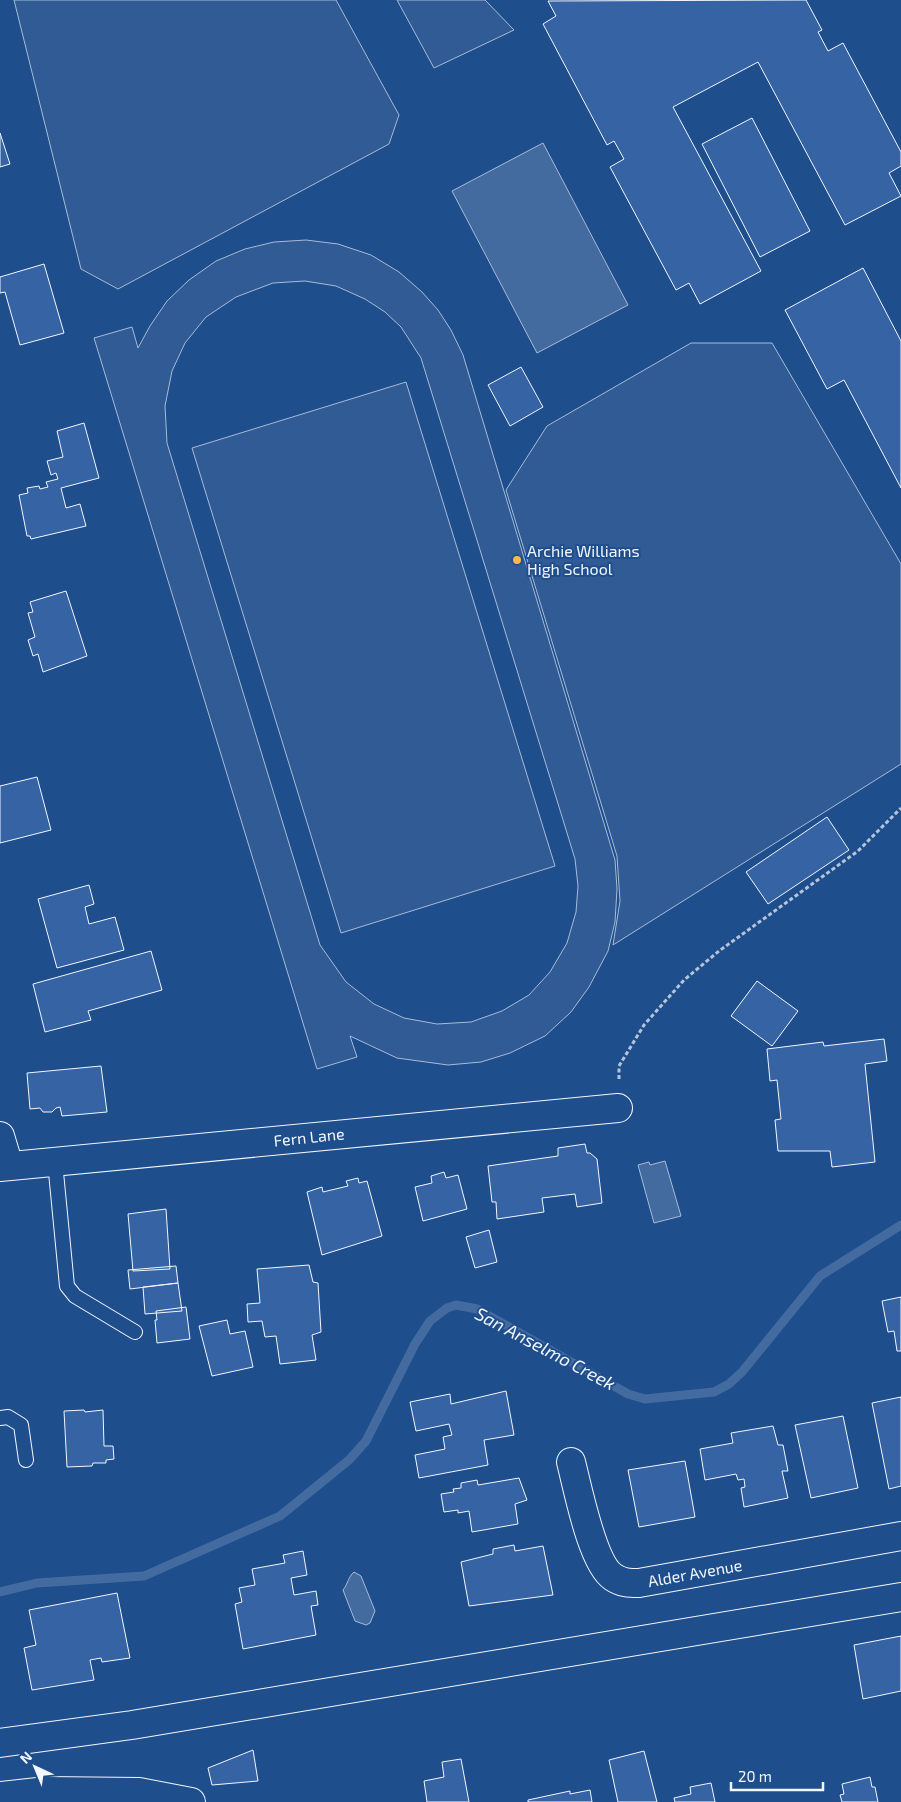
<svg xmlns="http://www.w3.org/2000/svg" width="901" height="1802" viewBox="0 0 901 1802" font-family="'Exo 2',sans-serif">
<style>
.built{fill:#305b95;stroke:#a8bbd7;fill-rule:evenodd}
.water{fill:#446ba0;stroke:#a8bbd7}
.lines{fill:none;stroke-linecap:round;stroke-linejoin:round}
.stream{stroke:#446ba0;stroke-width:9}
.building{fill:#3563a3;stroke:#f2f6ff}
.lane-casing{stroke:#f2f6ff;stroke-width:16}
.street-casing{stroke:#f2f6ff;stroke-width:30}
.secondary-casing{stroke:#f2f6ff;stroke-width:30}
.path{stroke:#b3c4dc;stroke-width:3;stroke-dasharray:4 2.5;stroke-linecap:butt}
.lane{stroke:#1f4e8c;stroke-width:14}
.street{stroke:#1f4e8c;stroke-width:28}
.secondary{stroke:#1f4e8c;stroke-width:28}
.poi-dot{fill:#ffb74d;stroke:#1f4e8c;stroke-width:2}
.labels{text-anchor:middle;stroke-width:4;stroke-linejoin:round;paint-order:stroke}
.poi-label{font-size:16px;fill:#f2f6ff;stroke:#1f4e8c;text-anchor:start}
.street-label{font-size:16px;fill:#f2f6ff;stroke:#1f4e8c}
.water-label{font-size:18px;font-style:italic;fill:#f2f6ff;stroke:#1f4e8c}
</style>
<rect width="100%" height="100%" fill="#1f4e8c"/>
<path class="built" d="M14 0H336L399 115 389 144 118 289 81 269Z
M397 0H485L514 30 434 68Z
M306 240 338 244 371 255 399 272 422 292 438 310 451 330 463 355 615 860 617 889 615 922 608 951 589 987 571 1012 545 1036 510 1053 481 1062 448 1065 397 1058 350 1036 357 1057 317 1069 94 338 132 327 138 348 150 326 167 301 189 280 216 261 245 249 274 242ZM305 281 336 286 365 299 385 312 401 327 421 358 575 859 578 886 576 912 567 943 550 972 529 995 502 1011 471 1022 437 1024 404 1018 374 1004 346 982 320 945 167 443 165 406 172 371 185 343 206 317 236 297 273 283Z
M691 343H772L901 564V764L613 945 620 901 617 856 506 490 547 426Z
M406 382 555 866 341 933 192 448Z"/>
<path class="water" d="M543 143 628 305 537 353 452 191Z
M665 1161 681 1216 654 1223 638 1165 649 1162 650 1165Z
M354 1572 361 1576 375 1611 370 1623 366 1625 355 1621 343 1590C348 1584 348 1577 354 1572Z"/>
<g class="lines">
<path class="stream" d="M0 1592 37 1583 144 1576 280 1516 349 1460 366 1441 415 1344 430 1321 447 1308 456 1305 477 1309 628 1394 645 1399 714 1392 729 1384 742 1372 820 1276 901 1225"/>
</g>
<path class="building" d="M806 0 822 30 818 32 828 51 843 43 901 152V166L889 173 901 196 845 225 758 62 673 107 761 271 700 304 689 283 676 290 610 167 624 159 614 141 607 145 543 24 556 16 548 1Z
M752 118 810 231 760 257 702 144Z
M0 133 10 164 0 167Z
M44 264 64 333 20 345 5 292 0 293V277Z
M863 268 901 341V488L844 380 827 389 785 310Z
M521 367 543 407 510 426 488 385Z
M84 423 99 478 61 488 66 508 80 504 86 526 31 539 30 536H27L19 495 28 493 27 488 39 486 40 489 48 487 46 482 58 479 56 473 51 475 47 461 63 457 57 431Z
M66 591 87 656 43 672 38 654 33 656 28 640 35 637 28 613 33 612 30 602Z
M37 777 51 830 0 843V786Z
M827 817 849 850 768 904 746 872Z
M89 885 94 904 85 907 89 924 115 917 124 950 57 968 38 899Z
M151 951 162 990 88 1011 91 1020 45 1032 33 984Z
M757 981 798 1011 772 1046 731 1016Z
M884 1039 887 1061 865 1064 875 1162 832 1167 830 1151H778L775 1120 781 1119 777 1080 770 1081 767 1049 823 1042 824 1046Z
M101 1066 107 1112 62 1116 60 1107 56 1108 52 1112H43L40 1108 30 1109 27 1073Z
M585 1144 587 1153H590L597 1159 602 1203 577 1207 575 1194 542 1198 544 1212 497 1219 496 1202H492L488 1166 558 1156V1148Z
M444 1172 446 1178 458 1175 467 1209 423 1221 415 1187 432 1183 431 1176Z
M358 1178 359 1183 367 1181 382 1236 322 1255 307 1192 322 1187 323 1192 348 1186 346 1181Z
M166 1209 170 1269 133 1271 128 1214Z
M489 1230 497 1262 475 1268 466 1237Z
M309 1265 313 1282 318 1283 321 1332 312 1335 316 1360 280 1364 276 1336 265 1337 262 1321 248 1322 247 1304 260 1303 257 1269Z
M176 1266 178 1283 130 1289 128 1270Z
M178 1283 182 1311 145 1314 143 1287Z
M901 1297V1351H897L894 1331 888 1332 882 1301Z
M186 1307 190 1339 157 1343 155 1320H157L156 1311Z
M227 1320 230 1334 245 1331 253 1367 212 1376 199 1326Z
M506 1391 514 1435 484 1440 488 1465 419 1478 415 1455 445 1449 443 1437 452 1435 449 1424 416 1431 410 1402 450 1394 451 1404Z
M901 1397V1486L889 1489 872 1403Z
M84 1410 85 1412 103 1410 104 1446H113L114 1459 106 1460V1463H93L92 1466 67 1467 64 1411Z
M843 1416 858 1488 811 1498 795 1425Z
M773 1426 778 1445H783L788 1471H782L788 1498 744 1507 741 1488 745 1487 744 1479 738 1480 736 1474 705 1480 700 1449 733 1443 731 1433Z
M685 1461 695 1517 639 1527 628 1470Z
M519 1478 527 1500 515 1504 518 1524 472 1532 469 1511 458 1513V1510L444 1512 441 1494 454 1492 453 1489 461 1488V1483L477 1480 478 1485Z
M514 1545 515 1551 543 1546 553 1595 469 1606 461 1562 493 1554V1549Z
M303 1551 307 1575 291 1578 294 1595 316 1591 318 1605 311 1606 316 1635 243 1649 235 1604 242 1602 239 1588 255 1585 252 1569 285 1563 283 1555Z
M117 1593 130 1658 102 1662 101 1658 90 1660 94 1680 32 1690 24 1648 36 1645 29 1610Z
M901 1636V1691L863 1699 854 1645Z
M253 1750 258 1781 212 1785 208 1768Z
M644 1751 657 1802H618L609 1760Z
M461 1759 469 1802H427L424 1781 444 1777 442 1762Z
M870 1777 872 1787H875L878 1802H842L840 1795 844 1794 842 1784Z
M711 1783 715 1802H675L674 1798 691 1794 690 1787Z
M590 1790 592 1802H528V1800L570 1791V1794Z"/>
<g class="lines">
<g class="lane-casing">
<path id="lane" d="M55 1162 67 1286 75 1296 135 1332
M0 1418 8 1417 21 1425 26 1460"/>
</g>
<g class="street-casing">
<path id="street" d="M0 1136 9 1166
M0 1167 618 1108
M571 1462C578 1489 592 1563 613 1577 622 1583 629 1583 639 1583L901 1536
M0 1796 47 1791 139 1792 191 1802"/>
</g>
<g class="secondary-casing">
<path id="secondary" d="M0 1743 132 1725 901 1597"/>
</g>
<path class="path" d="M619 1079V1066L644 1025 684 980 719 951 858 851 901 808"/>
<use href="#lane" class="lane"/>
<use href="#street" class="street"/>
<use href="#secondary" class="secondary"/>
</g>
<circle class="poi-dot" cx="517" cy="560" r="5"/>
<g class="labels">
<g class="poi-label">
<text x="527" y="557">Archie Williams<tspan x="527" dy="18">High School</tspan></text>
</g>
<g class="street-label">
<text transform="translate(309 1137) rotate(-6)" y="6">Fern Lane</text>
<text transform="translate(695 1573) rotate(-10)" y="6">Alder Avenue</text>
</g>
<g class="water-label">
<text transform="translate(545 1349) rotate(28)" y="6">San Anselmo Creek</text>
</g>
</g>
<g transform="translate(35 1767) rotate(316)" stroke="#1f4e8c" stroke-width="4" paint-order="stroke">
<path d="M0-4L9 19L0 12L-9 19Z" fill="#f2f6ff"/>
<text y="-8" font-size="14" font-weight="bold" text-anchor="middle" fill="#f2f6ff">N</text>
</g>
<path d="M731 1782v8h92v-8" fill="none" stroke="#f2f6ff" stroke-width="2.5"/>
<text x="738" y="1782" font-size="15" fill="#f2f6ff" stroke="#1f4e8c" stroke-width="4" paint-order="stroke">20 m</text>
</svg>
